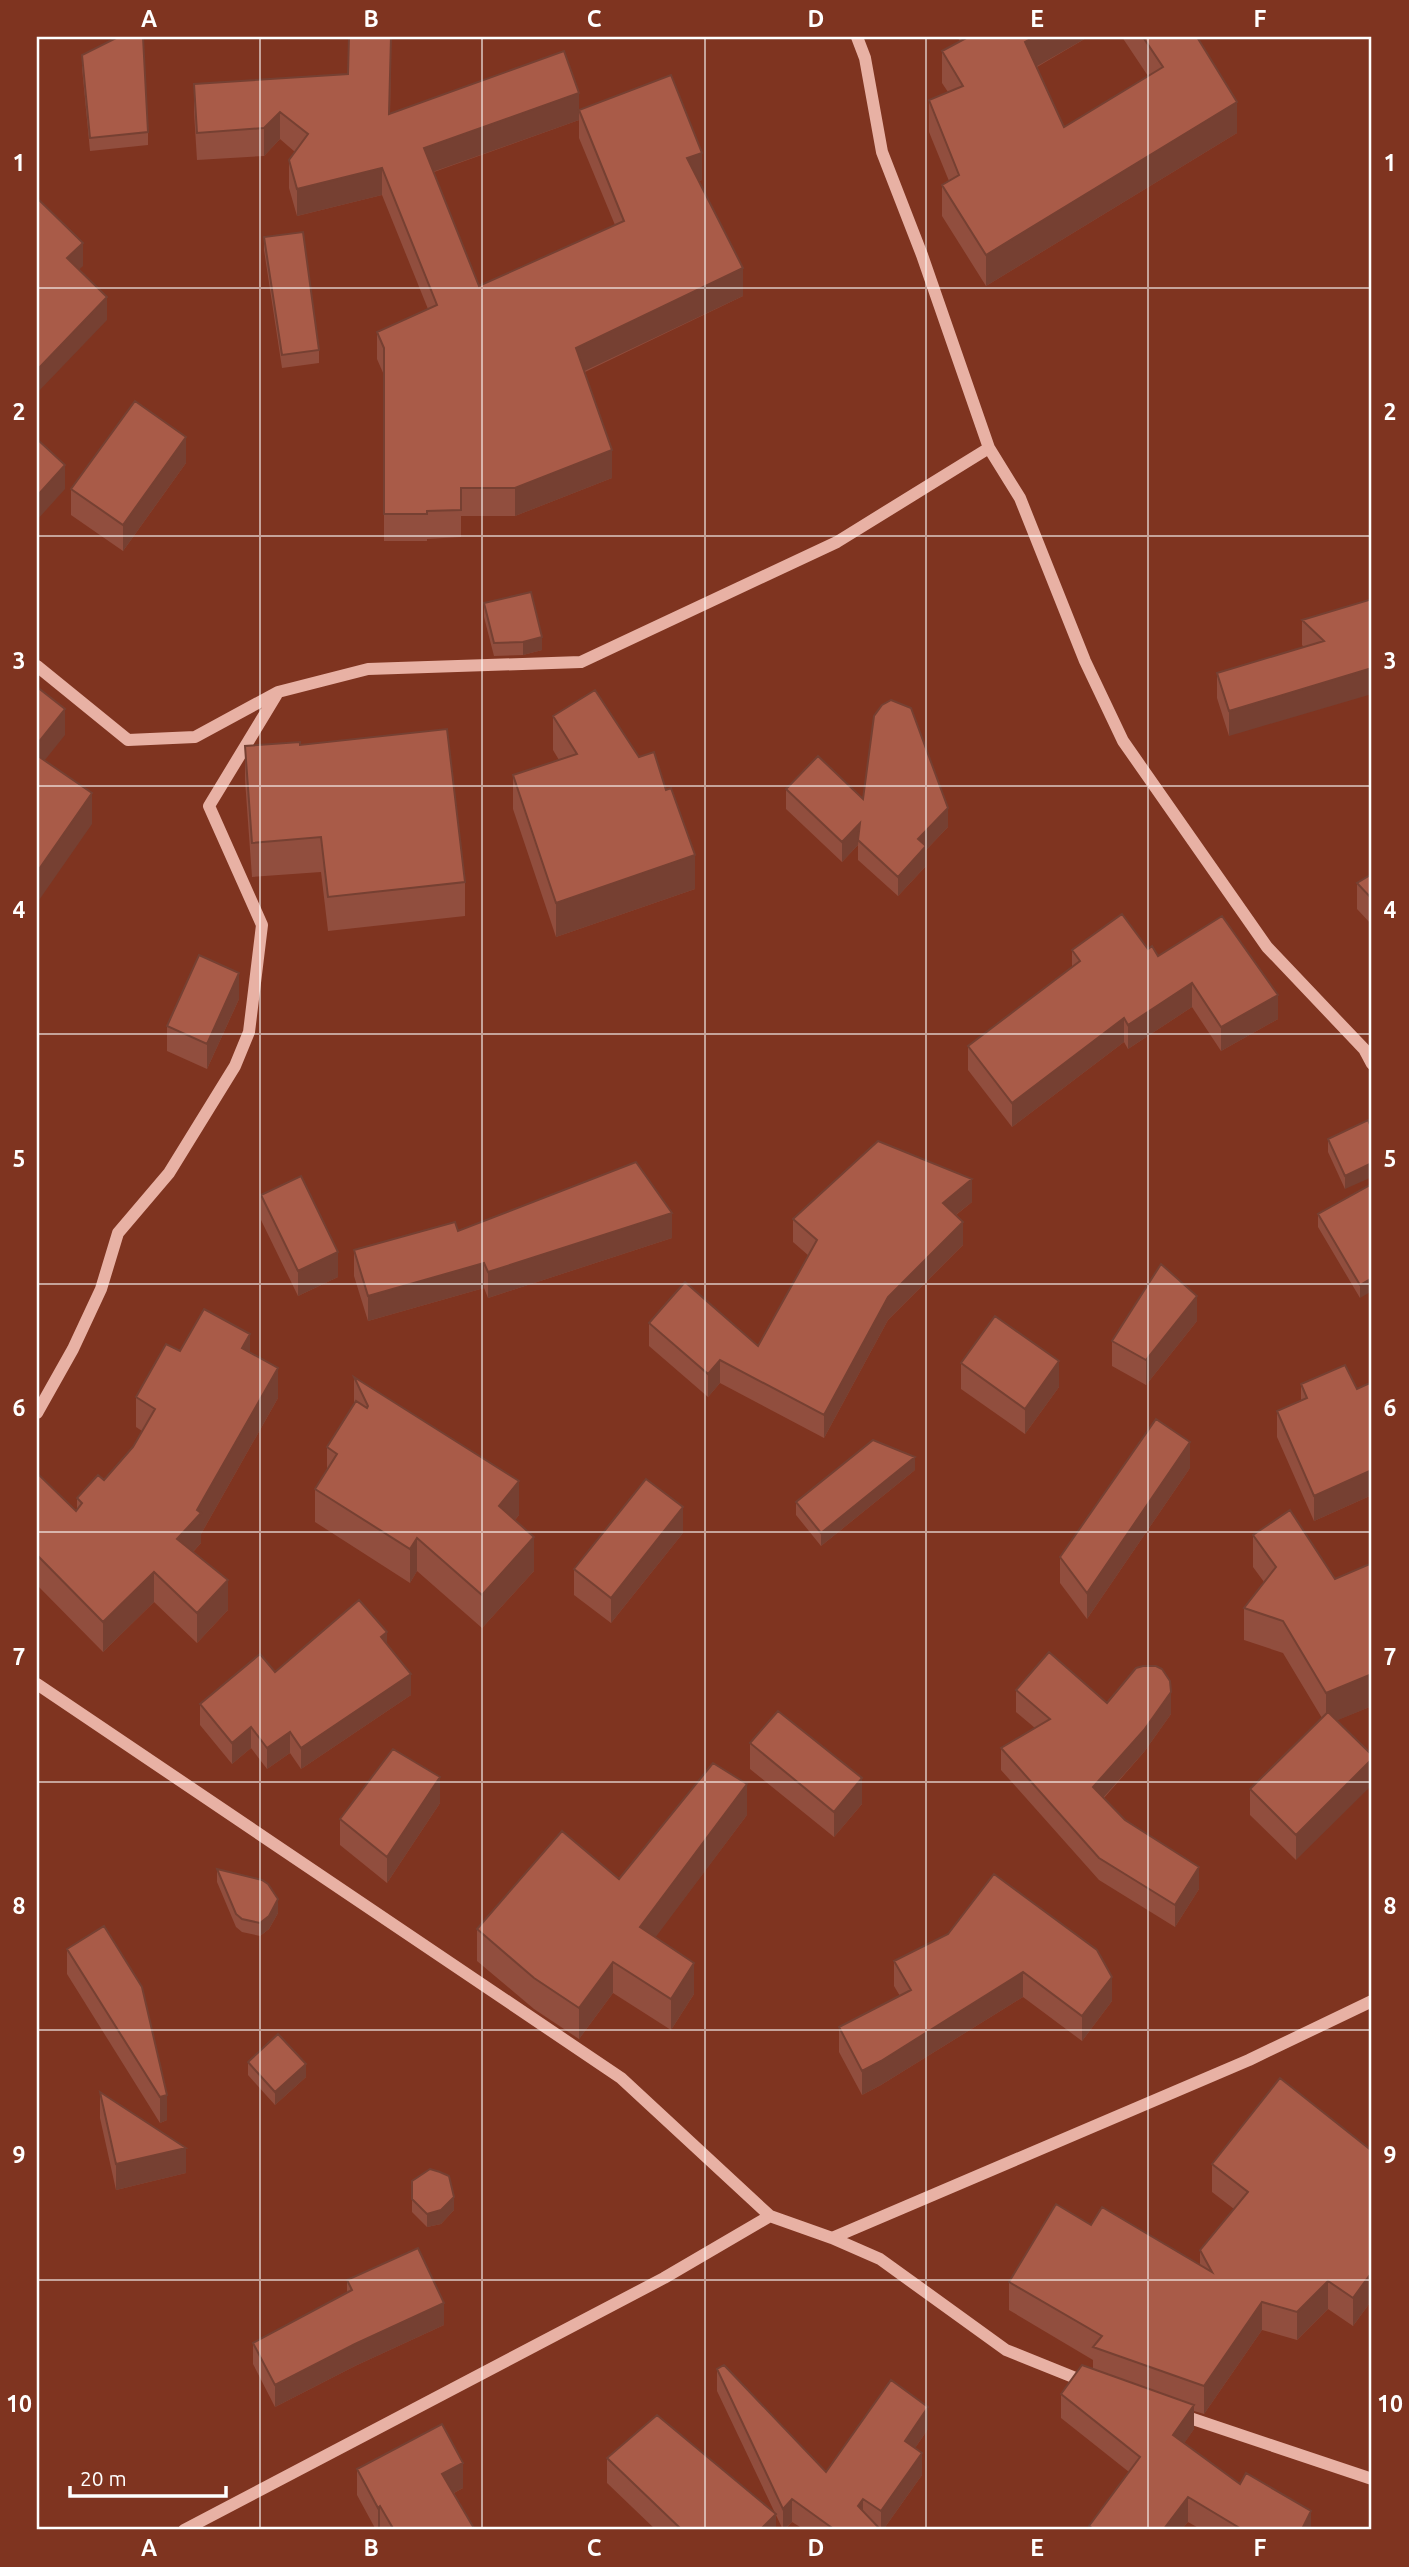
<svg xmlns="http://www.w3.org/2000/svg" width="1409" height="2567" viewBox="0 0 1409 2567" font-family="Ubuntu,sans-serif">
<style>
.lines{fill:none;stroke-linecap:round;stroke-linejoin:round}
.minor{stroke:#e8b1a4;stroke-width:12}
.wall{fill:#914e3e}
.shaded-wall{fill:#764032}
.building{fill:#a95b48;stroke:#764032;stroke-width:2}
.grid{fill:none;stroke:#fff;stroke-width:2;stroke-opacity:0.55}
.neatline{fill:none;stroke:#fff;stroke-width:2.5}
.grid-label{font-size:23px;text-anchor:middle;font-weight:bold;fill:#fff}
</style>
<rect width="100%" height="100%" fill="#7f3420"/>
<g class="lines">
<path class="minor" d="M857 37 865 58 882 152 922 255 989 448 1020 498 1085 661 1123 741 1267 947 1364 1049 1372 1064
M37 666 128 740 195 737 278 692 368 669 581 662 837 542 989 448
M37 1413 73 1349 101 1289 118 1233 169 1173 235 1066 249 1032 262 925 209 806 277 694
M37 1684 621 2078 770 2216 832 2238 880 2259 1006 2350 1088 2383
M832 2238 1249 2060 1372 2001
M1178 2414 1372 2479
M184 2530 664 2278 770 2216"/>
</g>
<path class="wall" d="M957 37H1088L1037 67 1064 127 1148 76 1122 37H1197L1237 133 986 286 942 216V185L949 181 929 132V100L948 92 942 83V51L960 41Z
M82 55 148 132V145L90 151 82 68Z
M391 60 390 114 579 120 434 172 479 286 615 225 579 138V110L702 180 699 181 743 296 585 372 612 478 515 516H461V537L427 539V541H384V375L377 359V332L428 309 382 195 297 216 289 188V160L295 152 280 139 264 156 197 160 194 112V84L348 74Z
M264 237 319 350V363L282 368 264 250Z
M186 463 123 551 71 515V489Z
M1372 599 1229 736 1217 698V673L1304 647 1302 645V620Z
M484 603 542 650 523 655 494 656 484 617Z
M553 716 639 757 695 889 556 937 513 809V775L559 760 553 750Z
M300 745 465 882V916L328 931 321 872 252 877 245 780V746Z
M786 789 863 799 948 827 926 850V866L898 896 858 860V845L842 862 786 809Z
M1372 874V925L1357 909V883Z
M1148 949 1158 956 1278 1019 1221 1051 1192 1007 1128 1049 1124 1042 1012 1127 968 1070V1046L1072 968V950Z
M239 999 207 1069 167 1051V1026Z
M1368 1120 1345 1189 1328 1152V1139Z
M1372 1184 1360 1298 1318 1227V1214Z
M261 1195 338 1277 298 1296 261 1220Z
M972 1202 956 1215 963 1245 888 1320 824 1438 720 1383 708 1397 649 1346V1323L758 1346 809 1256 793 1242V1219Z
M458 1231 672 1238 488 1298 484 1288 368 1321 354 1276V1250Z
M1197 1321 1146 1385 1112 1366V1341Z
M180 1351 250 1353 278 1398 201 1534V1543L193 1552 228 1610 197 1643 154 1602 103 1652 37 1585V1473L76 1511 77 1509V1498L104 1480 133 1447 142 1431 136 1427V1397Z
M961 1363 1059 1387 1025 1434 961 1389Z
M354 1377 519 1515 515 1520 534 1571 482 1628 417 1571 410 1583 315 1522V1489L327 1470V1447L354 1404Z
M1372 1382V1495L1314 1521 1277 1437V1411L1301 1400V1384L1357 1389Z
M1190 1468 1087 1619 1060 1583V1557Z
M915 1470 821 1546 796 1515V1502Z
M683 1533 611 1623 574 1595V1569Z
M1253 1535 1335 1579 1372 1563V1706L1337 1720 1296 1860 1250 1815V1789L1322 1718 1283 1653 1244 1640V1608L1264 1582 1253 1567Z
M387 1644 411 1695 301 1769 290 1753 267 1769 251 1748 232 1764 200 1725V1704L275 1672Z
M1016 1690 1107 1703 1171 1714 1144 1752 1104 1798 1125 1820 1199 1889 1175 1927 1099 1880 1001 1770V1748L1035 1728 1016 1712Z
M750 1743 862 1804 834 1837 750 1769Z
M440 1803 387 1883 340 1845V1819Z
M747 1815 655 1937 694 1994 671 2030 613 1993 579 2039 534 2009 477 1961V1929L619 1879Z
M217 1869 278 1913 269 1929 260 1936 242 1932 236 1927 217 1882Z
M948 1934 1112 2001 1082 2041 1023 1997 881 2085 862 2095 839 2052V2027L900 1996 894 1986V1961Z
M67 1949 142 1987 167 2120 160 2123 67 1974Z
M248 2062 306 2077 275 2105 248 2075Z
M100 2092 186 2173 116 2190 100 2118Z
M1372 2151V2306L1369 2304 1353 2326 1328 2309 1297 2340 1262 2330 1204 2414 1194 2411V2429L1184 2443 1240 2484 1311 2530H1202L1188 2522 1181 2530H1089V2526L1129 2472 1061 2418V2394L1093 2369V2360L1009 2310V2282L1091 2225 1200 2265V2250L1234 2209 1212 2192V2164Z
M412 2181 454 2210 441 2224 427 2227 412 2212Z
M347 2280 444 2325 355 2366 275 2407 253 2364V2343L347 2293Z
M717 2369 826 2472 928 2429 915 2448 922 2475 883 2530H805L792 2522 784 2530H783L776 2515V2530H656L607 2483V2458L775 2513 717 2391Z
M357 2469 463 2488 454 2493 475 2530H376L357 2495Z"/>
<path class="shaded-wall" d="M1034 37H1088L1025 73V42Z
M579 93V120L424 175V148Z
M1237 102V133L986 286V255Z
M280 112V139L264 156V128Z
M702 153V180L687 185V158Z
M382 168V195L297 216V189Z
M83 243V266L67 281V258Z
M743 268V296L576 375V348Z
M107 297V320L37 393V370Z
M186 437V463L123 551V525Z
M612 450V478L515 516V488Z
M65 465V489L37 520V496Z
M542 637V650L523 655V642Z
M1372 668V694L1229 736V711Z
M65 709V735L37 770V744Z
M92 793V824L37 903V872Z
M948 808V827L926 850V866L898 896V877L918 839Z
M860 823 858 845 842 862V842Z
M695 855V889L556 937V903Z
M239 973V999L207 1069V1044Z
M1192 983V1007L1128 1049V1025Z
M1278 995V1019L1221 1051V1027Z
M1124 1018V1042L1012 1127V1103Z
M1372 1163V1177L1345 1189V1176Z
M972 1179V1202L943 1225V1203Z
M672 1213V1238L488 1298V1272Z
M963 1222V1245L888 1320 824 1438V1415L888 1297Z
M338 1252V1277L298 1296V1271Z
M484 1263V1288L368 1321V1296Z
M1372 1278V1291L1360 1298V1285Z
M1197 1296V1321L1146 1385V1360Z
M250 1334V1364L242 1348Z
M720 1360V1383L708 1397V1374Z
M1059 1361V1387L1025 1434V1409Z
M278 1368V1398L201 1534V1543L177 1569V1539L197 1510Z
M1190 1442V1468L1087 1619V1593Z
M915 1457V1470L821 1546V1533Z
M1372 1470V1495L1314 1521V1496Z
M519 1481V1515L499 1539V1506Z
M683 1507V1533L611 1623V1598Z
M534 1537V1571L482 1628V1595Z
M417 1538V1571L410 1583V1549Z
M154 1572V1602L103 1652V1622Z
M228 1580V1610L197 1643V1613Z
M387 1632V1653L381 1637Z
M411 1674V1695L301 1769V1748Z
M1372 1674V1706L1326 1725V1693Z
M1171 1692V1714L1144 1752 1093 1809V1787Z
M251 1727V1748L232 1764V1743Z
M290 1732V1753L267 1769V1748Z
M1372 1759V1785L1296 1860V1835Z
M440 1777V1803L387 1883V1857Z
M862 1778V1804L834 1837V1812Z
M747 1784V1815L640 1958V1927Z
M1199 1867V1889L1175 1927V1905Z
M278 1899V1913L269 1929 260 1936V1923Z
M613 1962V1993L579 2039V2008Z
M694 1963V1994L671 2030V1999Z
M1023 1972V1997L881 2085 862 2095V2071Z
M1112 1977V2001L1082 2041V2016Z
M306 2064V2077L275 2105V2092Z
M167 2095V2120L160 2123V2097Z
M186 2148V2173L116 2190V2164Z
M454 2197V2210L441 2224 427 2227V2214Z
M1369 2276V2304L1353 2326V2298Z
M1328 2281V2309L1297 2340V2312Z
M1262 2302V2330L1204 2414V2386Z
M444 2303V2325L355 2366 275 2407V2385L355 2344Z
M1194 2405V2429L1173 2460V2435Z
M928 2407V2429L905 2463V2441Z
M922 2453V2475L883 2530H881V2511Z
M463 2463V2488L442 2499V2474Z
M1188 2497V2522L1181 2530H1163Z
M792 2499V2522L783 2530V2509Z
M863 2499V2521L858 2506Z
M380 2506V2530H378V2508Z
M1311 2511V2530H1302V2529Z
M776 2514V2530H760Z"/>
<path class="building" d="M118 37H143L148 132 90 138 82 55Z
M349 37H391L389 114 564 51 579 93 424 148 479 286 624 221 579 110 671 75 702 153 687 158 743 268 576 348 612 450 515 488H461V510L427 511V514H384V348L377 332 437 305 382 168 297 189 289 160 308 134 280 112 264 128 197 133 194 84 348 74Z
M968 37H1034L1025 42 1064 127 1163 67 1143 37H1197L1237 102 986 255 942 185 959 175 929 100 963 86 942 51Z
M37 198 83 243 67 258 107 297 37 370Z
M303 232 319 350 282 355 264 237Z
M135 401 186 437 123 525 71 489Z
M37 439 65 465 37 496Z
M531 592 542 637 523 642 494 643 484 603Z
M1372 599V668L1229 711 1217 673 1324 641 1302 620Z
M37 687 65 709 37 744Z
M595 690 639 757 654 752 666 790 671 788 695 855 556 903 513 775 577 754 553 716Z
M891 700 911 708 948 808 918 839 926 846 898 877 858 840 860 823 842 842 786 789 818 756 863 799 874 716 882 705Z
M447 729 465 882 328 897 321 837 252 843 245 746 300 742V745Z
M38 756 92 793 37 872V758Z
M1372 874V899L1357 883Z
M1122 914 1148 949 1152 946 1158 956 1222 916 1278 995 1221 1027 1192 983 1128 1025 1124 1018 1012 1103 968 1046 1080 961 1072 950Z
M199 955 239 973 207 1044 167 1026Z
M1368 1120 1372 1129V1163L1345 1176 1328 1139Z
M878 1141 972 1179 943 1203 963 1222 888 1297 824 1415 720 1360 708 1374 649 1323 685 1282 758 1346 817 1240 793 1219Z
M636 1162 672 1213 488 1272 484 1263 368 1296 354 1250 455 1222 458 1231Z
M301 1176 338 1252 298 1271 261 1195Z
M1372 1184V1278L1360 1285 1318 1214Z
M1161 1264 1197 1296 1146 1360 1112 1341Z
M204 1309 250 1334 242 1348 278 1368 197 1510 201 1513 177 1539 228 1580 197 1613 154 1572 103 1622 37 1555V1473L76 1511 82 1503 77 1498 98 1475 104 1480 133 1447 155 1409 136 1397 166 1344 180 1351Z
M995 1316 1059 1361 1025 1409 961 1363Z
M1345 1365 1357 1389 1372 1382V1470L1314 1496 1277 1411 1307 1398 1301 1384Z
M354 1377 519 1481 499 1506 534 1537 482 1595 417 1538 410 1549 315 1489 337 1454 327 1447 356 1401 367 1408 368 1406Z
M1156 1419 1190 1442 1087 1593 1060 1557Z
M873 1440 915 1457 821 1533 796 1502Z
M646 1479 683 1507 611 1598 574 1569Z
M1290 1510 1335 1579 1372 1563V1674L1326 1693 1283 1621 1244 1608 1276 1567 1253 1535Z
M359 1600 387 1632 381 1637 411 1674 301 1748 290 1732 267 1748 251 1727 232 1743 200 1704 260 1654 275 1672Z
M1049 1652 1107 1703 1136 1668 1143 1666H1156L1162 1669 1170 1681 1171 1692 1144 1730 1093 1787 1125 1820 1199 1867 1175 1905 1099 1858 1001 1748 1050 1719 1016 1690Z
M778 1711 862 1778 834 1812 750 1743Z
M1328 1712 1372 1755V1759L1296 1835 1250 1789Z
M393 1749 440 1777 387 1857 340 1819Z
M713 1763 747 1784 640 1927 694 1963 671 1999 613 1962 579 2008 534 1978 477 1929 562 1831 619 1879Z
M217 1869 262 1880 268 1884 278 1899 269 1916 260 1923 242 1919 236 1914Z
M994 1874 1097 1950 1112 1977 1082 2016 1023 1972 881 2061 862 2071 839 2027 911 1990 894 1961 948 1934Z
M104 1926 142 1987 167 2095 160 2097 67 1949Z
M278 2034 306 2064 275 2092 248 2062Z
M1280 2078 1372 2151V2278L1369 2276 1353 2298 1328 2281 1297 2312 1262 2302 1204 2386 1093 2347 1102 2336 1009 2282 1056 2204 1091 2225 1102 2207 1212 2272 1200 2250 1248 2192 1212 2164Z
M100 2092 186 2148 116 2164Z
M430 2169 440 2172 449 2176 454 2197 441 2210 427 2214 412 2199V2181Z
M418 2248 444 2303 355 2344 275 2385 253 2343 352 2290 347 2280Z
M724 2365 826 2472 891 2380 928 2407 905 2441 922 2453 881 2511 863 2499 858 2506 881 2530H835L792 2499 783 2509 717 2369Z
M1082 2365 1194 2405 1173 2435 1240 2484 1246 2473 1311 2511 1302 2529 1304 2530H1243L1188 2497 1163 2530H1095L1089 2526 1140 2457 1061 2394Z
M657 2415 776 2514 760 2530H682L607 2458Z
M442 2424 463 2463 442 2474 475 2530H394L380 2506 378 2508 357 2469Z"/>
<path class="grid" d="M260 37V2530M482 37V2530M705 37V2530M926 37V2530M1148 37V2530M37 288H1372M37 536H1372M37 786H1372M37 1034H1372M37 1284H1372M37 1532H1372M37 1782H1372M37 2030H1372M37 2280H1372"/>
<rect width="1409" height="2567" fill="none" stroke="#7f3420" stroke-width="77"/>
<path d="M70 2486v10h156v-10" fill="none" stroke="#ffffff" stroke-width="3.5"/>
<text x="80" y="2486" font-size="21" fill="#ffffff" stroke="#7f3420" stroke-width="5" paint-order="stroke">20 m</text>
<rect x="38" y="38" width="1332" height="2490" class="neatline"/>
<g class="grid-label">
<text x="149" y="27">A</text>
<text x="371" y="27">B</text>
<text x="594" y="27">C</text>
<text x="816" y="27">D</text>
<text x="1037" y="27">E</text>
<text x="1260" y="27">F</text>
<text x="19" y="171">1</text>
<text x="1390" y="171">1</text>
<text x="19" y="420">2</text>
<text x="1390" y="420">2</text>
<text x="19" y="669">3</text>
<text x="1390" y="669">3</text>
<text x="19" y="918">4</text>
<text x="1390" y="918">4</text>
<text x="19" y="1167">5</text>
<text x="1390" y="1167">5</text>
<text x="19" y="1416">6</text>
<text x="1390" y="1416">6</text>
<text x="19" y="1665">7</text>
<text x="1390" y="1665">7</text>
<text x="19" y="1914">8</text>
<text x="1390" y="1914">8</text>
<text x="19" y="2163">9</text>
<text x="1390" y="2163">9</text>
<text x="19" y="2412">10</text>
<text x="1390" y="2412">10</text>
<text x="149" y="2556">A</text>
<text x="371" y="2556">B</text>
<text x="594" y="2556">C</text>
<text x="816" y="2556">D</text>
<text x="1037" y="2556">E</text>
<text x="1260" y="2556">F</text>
</g>
</svg>
